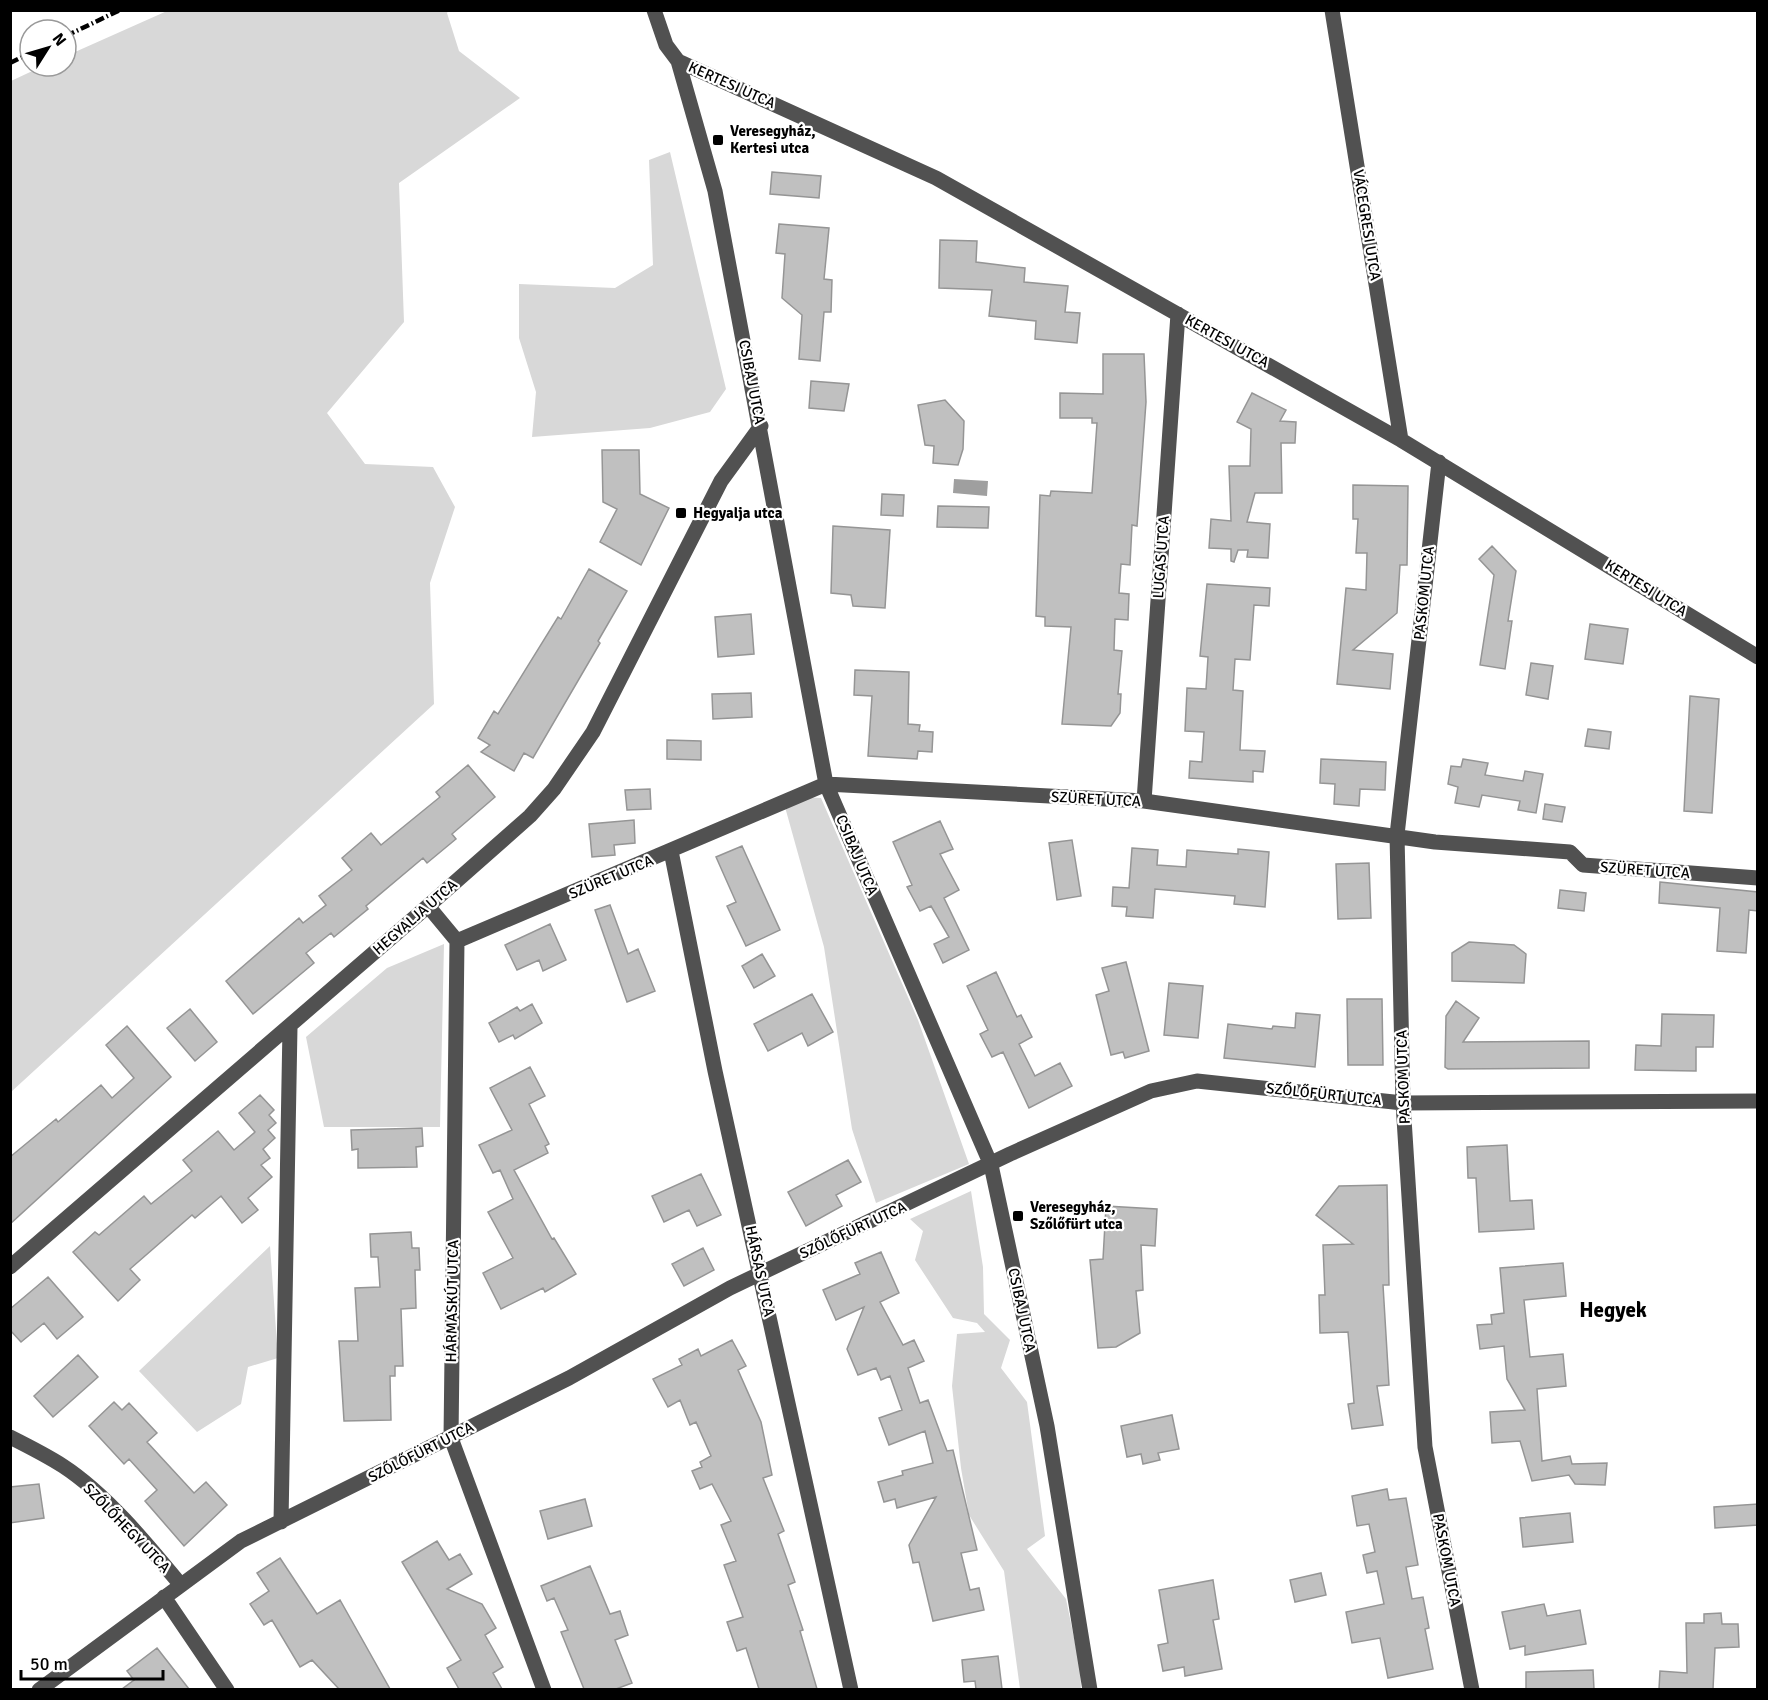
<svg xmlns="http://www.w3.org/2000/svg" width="1768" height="1700" viewBox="0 0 1768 1700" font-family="Signika,sans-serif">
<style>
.green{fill:#d8d8d8}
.water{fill:#9f9f9f}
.building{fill:#c0c0c0;stroke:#959595;stroke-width:1.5}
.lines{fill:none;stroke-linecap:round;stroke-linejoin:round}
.minor{stroke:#515151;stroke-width:15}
.rail{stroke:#000;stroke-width:4.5;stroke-dasharray:9 3 1.5 3;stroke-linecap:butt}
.poi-dot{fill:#000;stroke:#fff;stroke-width:2}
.labels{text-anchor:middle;stroke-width:4.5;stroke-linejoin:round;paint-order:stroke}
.street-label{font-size:15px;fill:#000;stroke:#fff}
.poi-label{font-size:15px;font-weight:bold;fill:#000;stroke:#fff;text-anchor:start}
.district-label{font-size:21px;font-weight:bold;fill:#000;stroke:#fff}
</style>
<rect width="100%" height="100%" fill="#fff"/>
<path class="green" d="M449 10 447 13 459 51 520 98 399 183 404 322 327 413 365 464 433 467 455 507 430 583 434 704 11 1092V81L43 66H66V56L167 11Z
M670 152 726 389 710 412 650 428 532 437 536 392 519 338V284L615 288 653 265 649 160Z
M804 797 821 798 918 1020 969 1164 876 1203 852 1129 824 947 785 807Z
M444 944 440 1127H324L306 1037 387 968Z
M971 1191 983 1267 984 1314 1010 1340 1001 1368 1027 1402 1045 1536 1027 1549 1066 1599 1080 1667 1081 1689H1020L1004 1571 969 1515 961 1468 952 1386 957 1334 985 1332 977 1323 953 1318 915 1260 923 1231 910 1219Z
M270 1246 278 1358 248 1367 241 1404 197 1432 139 1371Z"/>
<path class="water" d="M954 479 988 481 987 496 953 493Z"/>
<path class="building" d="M772 172 821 176 819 198 770 194Z
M779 224 829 228 824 279 832 280 831 312H824L820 361 799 359 802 315 782 298 785 254 776 253Z
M940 240 977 241 976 262 1025 268 1024 282 1068 286 1065 312 1080 313 1077 343 1035 339 1036 321 989 316 992 290 939 288Z
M1103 354H1144L1146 402 1137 526 1132 525 1130 565 1121 564 1119 593 1129 594 1128 620 1115 619 1114 650 1122 651 1118 694H1121L1120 713 1111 726 1062 724 1071 627 1045 626V617L1036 616 1040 495 1050 496 1051 491 1092 493 1097 423H1092V418H1060V393L1103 394Z
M811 381 849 384 844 411 809 408Z
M1252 393 1286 410 1280 421 1296 422 1295 443H1281L1282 493H1255L1247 522 1270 524 1268 558 1247 557 1248 550H1238L1234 562 1231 561V549L1209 548 1211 519 1231 521 1229 466H1250L1251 429 1237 422Z
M945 400 964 421 963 449 958 465 933 463 934 446 925 445 918 405Z
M602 450H639L640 494 669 508 641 565 600 542 617 509 603 502Z
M1353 485 1408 486 1407 565H1400L1397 613 1353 650 1393 654 1390 689 1337 684 1346 588 1366 590 1367 553H1356L1358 519H1353Z
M882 494 904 495 903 516 881 515Z
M938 506 989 507 988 528 937 527Z
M833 526 890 530 885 608 853 606 851 595 831 593Z
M1492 546 1516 571 1508 621H1512L1505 669 1480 665 1494 575 1479 559Z
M589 569 627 591 598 641 600 643 533 758 524 753 514 771 481 752 490 745 478 738 494 711 498 714 558 617 561 619Z
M1207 584 1270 588 1269 606 1254 605 1250 660 1235 659 1233 690 1243 691 1240 750 1265 751 1263 772 1253 771V782L1189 778 1190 761 1202 762 1204 732 1185 731 1187 688 1206 689 1208 657 1200 656Z
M751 614 754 654 718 657 715 617Z
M1590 624 1628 629 1623 664 1585 659Z
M1531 663 1553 666 1548 699 1526 695Z
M855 670 909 672 908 724 920 725 919 731 933 732 932 752 918 751 917 759 868 756 872 696 854 695Z
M751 693 752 717 713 719 712 694Z
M1690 696 1719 699 1712 813 1684 811Z
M1588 729 1611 732 1609 749 1585 746Z
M667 740 701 741V760L667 759Z
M1321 759 1386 762 1385 790 1360 789 1359 806 1334 804 1335 784 1320 783Z
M1463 759 1488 763 1485 775 1523 781 1525 771 1543 774 1536 813 1518 810 1520 801 1482 795 1479 807 1455 803 1458 787 1448 784 1451 766 1461 767Z
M468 765 495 797 452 834 456 839 427 863 423 858 366 906 368 909 334 937 331 933 306 953 314 963 253 1014 226 981 299 918 303 923 326 905 319 896 352 870 342 858 371 833 381 845 440 797 436 792Z
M650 789 651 809 627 810 625 790Z
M1545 804 1565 807 1562 822 1543 819Z
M634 820 635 843 614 845 615 855 592 857 589 824Z
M940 821 953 849 940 854 959 890 944 898 969 950 943 963 934 944 949 937 931 906 920 911 907 887 912 885 893 842Z
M1072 840 1081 896 1057 900 1049 843Z
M742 846 780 930 746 946 727 906 736 902 716 857Z
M1132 848 1158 850 1157 865 1186 867 1187 850 1238 854V849L1269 852 1265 907 1234 904 1235 896 1155 889 1153 918 1126 916 1127 907 1112 906 1113 887 1129 888Z
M1369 863 1371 918 1338 919 1336 864Z
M1660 882 1758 892V911L1749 910 1746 953 1717 951 1720 908 1659 903Z
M1560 890 1586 893 1584 911 1558 908Z
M610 905 628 954 638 949 655 991 627 1002 595 910Z
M550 924 566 960 543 971 539 960 517 970 505 945Z
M1469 942 1514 945 1526 954 1524 983 1452 981V953Z
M762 954 775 976 754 988 742 966Z
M1126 962 1149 1051 1125 1058 1123 1052 1111 1055 1096 995 1109 991 1102 968Z
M996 972 1017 1017 1021 1015 1032 1037 1019 1044 1035 1076 1060 1063 1072 1086 1029 1108 1003 1052 992 1057 980 1034 988 1030 967 986Z
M1169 983 1203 986 1198 1038 1164 1035Z
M812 994 833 1032 808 1046 802 1033 768 1051 754 1024Z
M1347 999H1382L1383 1065H1348Z
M1456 1001 1479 1018 1463 1042 1589 1041V1068L1448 1069 1445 1067 1446 1016Z
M532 1004 542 1023 515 1039 513 1035 499 1042 489 1023 517 1007 520 1011Z
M190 1009 217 1042 195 1061 167 1028Z
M1296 1013 1320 1015 1315 1067 1224 1058 1228 1024 1272 1029 1273 1026 1295 1028Z
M1662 1014 1714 1015 1713 1047H1696V1071L1635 1070 1636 1045 1661 1046Z
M127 1026 171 1077 10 1224V1157L56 1119 58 1122 101 1085 112 1098 134 1078 106 1045Z
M530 1067 545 1096 529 1104 549 1144 545 1146 548 1153 514 1170 552 1239 554 1238 576 1274 545 1292 543 1288 501 1309 483 1273 513 1258 488 1212 513 1199 500 1170 493 1173 479 1145 512 1130 490 1088Z
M260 1095 274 1110 269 1115 276 1123 268 1130 275 1138 263 1149 270 1158 261 1165 272 1177 248 1198 258 1210 242 1223 221 1196 195 1218 192 1215 130 1269 140 1280 118 1301 73 1252 95 1232 99 1235 144 1196 151 1204 192 1171 183 1160 218 1131 234 1150 255 1132 239 1113Z
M422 1128 423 1146 416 1147 417 1167 358 1168V1149L352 1150 351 1130Z
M1507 1145 1510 1201 1532 1200 1534 1229 1479 1232 1476 1178H1468L1467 1147Z
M848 1160 861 1182 836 1195 842 1206 806 1226 788 1192Z
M701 1174 721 1215 697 1226 689 1210 664 1222 652 1196Z
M1387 1185 1389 1285H1383L1389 1385 1377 1386 1383 1425 1352 1429 1348 1404 1354 1403 1348 1332 1320 1333 1319 1295H1325L1323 1245 1353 1244 1316 1215 1339 1186Z
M1106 1206 1157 1209 1155 1246 1141 1245 1143 1290 1136 1291 1140 1333 1116 1347 1098 1348 1090 1260 1103 1259Z
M411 1232 412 1248H419L420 1270H415L416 1308 401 1309 403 1366H395V1376H390L391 1420 344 1421 339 1341H358L355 1288 380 1287 378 1257H371L370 1234Z
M703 1248 714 1270 684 1286 672 1264Z
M881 1252 899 1293 880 1302 903 1345 914 1340 924 1361 908 1368 920 1403 928 1400 947 1451 953 1450 977 1550 961 1553 970 1590 979 1588 984 1610 933 1621 919 1562 913 1563 909 1545 936 1497 897 1508 895 1499 884 1502 878 1482 903 1475 902 1471 933 1463 925 1431 889 1445 879 1418 902 1410 890 1376 881 1380 876 1368 858 1375 847 1349 864 1307 836 1320 823 1290 860 1274 855 1263Z
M1563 1263 1566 1296 1524 1300 1530 1357 1563 1354 1566 1386 1537 1389 1542 1461 1570 1456 1572 1464 1607 1463 1605 1485 1575 1484 1569 1475 1532 1481 1520 1441 1492 1443 1490 1412 1525 1410 1507 1379 1504 1346 1480 1349 1477 1325 1492 1324 1491 1315 1504 1313 1500 1268Z
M48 1277 83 1317 57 1339 44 1323 21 1342 10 1330V1309Z
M732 1340 746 1366 738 1370 761 1422 772 1475 763 1478 784 1531 778 1534 795 1582 788 1585 803 1630 800 1631 817 1689H759L746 1648 737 1651 727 1622 743 1617 724 1565 736 1561 721 1525 731 1521 712 1484 700 1489 692 1471 702 1467 700 1462 711 1456 696 1422 690 1425 680 1400 668 1407 653 1379 682 1365 679 1359 698 1349 701 1356Z
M78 1355 98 1377 53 1417 34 1396Z
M114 1402 122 1410 129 1403 157 1433 147 1442 194 1493 206 1482 227 1505 184 1546 145 1501 157 1490 129 1459 124 1464 89 1426Z
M1172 1415 1179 1449 1158 1453 1160 1460 1143 1464 1141 1454 1127 1457 1121 1426Z
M39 1484 44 1518 10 1523V1487Z
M1387 1489 1389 1500 1406 1498 1418 1565 1406 1567 1412 1599 1423 1597 1429 1628 1425 1629 1433 1669 1388 1678 1380 1638 1352 1643 1346 1612 1384 1604 1377 1571 1367 1573 1363 1555 1375 1552 1369 1524 1357 1526 1352 1496Z
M585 1499 592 1526 548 1539 540 1511Z
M1758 1504V1525L1715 1528 1714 1507Z
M1570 1513 1573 1542 1523 1547 1520 1518Z
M437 1541 449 1560 460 1554 472 1574 447 1589 482 1604 496 1628 485 1635 503 1667 493 1673 502 1689H459L447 1668 461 1660 402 1562Z
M280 1558 317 1614 340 1600 390 1689H339L312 1660 300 1667 272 1620 264 1625 250 1604 269 1591 257 1573Z
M590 1566 610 1614 620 1611 628 1635 615 1640 632 1683 616 1689H584L561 1632 568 1630 554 1598 547 1601 541 1586Z
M1321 1573 1326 1595 1295 1602 1290 1580Z
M1213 1580 1219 1619 1213 1620 1222 1669 1185 1676 1184 1667 1163 1671 1158 1645 1168 1643 1159 1590Z
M1544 1604 1547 1616 1580 1610 1586 1644 1525 1655V1646L1510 1649 1502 1612Z
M1721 1613 1722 1624H1738L1739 1647 1715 1648 1713 1689H1659L1660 1671 1687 1673 1686 1623H1704V1614Z
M157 1648 189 1689H122L134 1680 127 1671Z
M998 1656 1002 1689H976L975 1681 964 1682 962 1660Z
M1593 1670 1594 1689H1526V1672Z"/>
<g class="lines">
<path class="minor" d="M654 10 666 45 678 61 715 191 826 784 991 1165 1047 1426 1090 1690
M1332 10 1401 440
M678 61 936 178 1401 440 1758 657
M1439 462 1397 835 1403 1103 1425 1447 1472 1690
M1144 801 1178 314
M671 851 715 1071 851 1690
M428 906 457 941 451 1438 544 1690
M457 941 826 784 1144 801 1435 842 1570 852 1583 865 1758 878
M10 1267 428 906 530 816 554 789 593 732 721 481 761 426
M10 1437C28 1446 46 1455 63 1466 106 1494 147 1544 180 1584
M281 1522 290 1027
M164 1597 227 1690
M39 1690 241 1541 569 1378 730 1288 1010 1154 1151 1091 1197 1081 1403 1103 1758 1101"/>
<path class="rail" d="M66 36 120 10
M10 63 30 53"/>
</g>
<g class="poi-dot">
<rect x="712" y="134" width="12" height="12" rx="3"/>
<rect x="675" y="507" width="12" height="12" rx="3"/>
<rect x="1012" y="1210" width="12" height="12" rx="3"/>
</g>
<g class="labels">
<g class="street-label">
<text transform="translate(732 85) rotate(24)" y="5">KERTESI UTCA</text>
<text transform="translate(1367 225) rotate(81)" y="5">VÁCEGRESI UTCA</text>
<text transform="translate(1227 341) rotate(29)" y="5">KERTESI UTCA</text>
<text transform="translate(752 382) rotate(79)" y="5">CSIBAJ UTCA</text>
<text transform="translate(1161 557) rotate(-86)" y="5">LUGAS UTCA</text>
<text transform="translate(1646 588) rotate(32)" y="5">KERTESI UTCA</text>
<text transform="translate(1424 593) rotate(-84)" y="5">PASKOM UTCA</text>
<text transform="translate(1096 799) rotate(3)" y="5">SZÜRET UTCA</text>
<text transform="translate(857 855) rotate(67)" y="5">CSIBAJ UTCA</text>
<text transform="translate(1645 870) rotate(4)" y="5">SZÜRET UTCA</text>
<text transform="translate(611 877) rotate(-23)" y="5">SZÜRET UTCA</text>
<text transform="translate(415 917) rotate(-41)" y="5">HEGYALJA UTCA</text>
<text transform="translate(1403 1077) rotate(-92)" y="5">PASKOM UTCA</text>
<text transform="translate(1324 1094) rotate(6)" y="5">SZŐLŐFÜRT UTCA</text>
<text transform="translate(853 1230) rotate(-25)" y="5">SZŐLŐFÜRT UTCA</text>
<text transform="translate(760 1271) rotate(78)" y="5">HÁRSAS UTCA</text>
<text transform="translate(452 1301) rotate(-89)" y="5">HÁRMASKÚT UTCA</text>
<text transform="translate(1022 1310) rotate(78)" y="5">CSIBAJ UTCA</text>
<text transform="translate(421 1452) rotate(-27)" y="5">SZŐLŐFÜRT UTCA</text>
<text transform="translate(127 1528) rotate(46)" y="5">SZŐLŐHEGY UTCA</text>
<text transform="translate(1447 1560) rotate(79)" y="5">PASKOM UTCA</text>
</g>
<g class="poi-label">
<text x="730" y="136">Veresegyház,<tspan x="730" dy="17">Kertesi utca</tspan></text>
<text x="693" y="518">Hegyalja utca</text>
<text x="1030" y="1212">Veresegyház,<tspan x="1030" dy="17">Szőlőfürt utca</tspan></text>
</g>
<g class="district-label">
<text x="1613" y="1317">Hegyek</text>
</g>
</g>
<rect width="1768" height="1700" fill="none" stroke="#000000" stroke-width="24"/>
<g transform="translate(48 48) rotate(53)"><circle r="28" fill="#ffffff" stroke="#999999" stroke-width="1.5"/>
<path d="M0-4.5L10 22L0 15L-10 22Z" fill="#000000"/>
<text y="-9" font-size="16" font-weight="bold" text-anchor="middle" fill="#000000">N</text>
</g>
<path d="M21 1670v9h142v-9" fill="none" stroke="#000000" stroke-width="3"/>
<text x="30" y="1670" font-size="18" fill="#000000" stroke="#ffffff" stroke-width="4.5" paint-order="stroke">50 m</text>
</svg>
